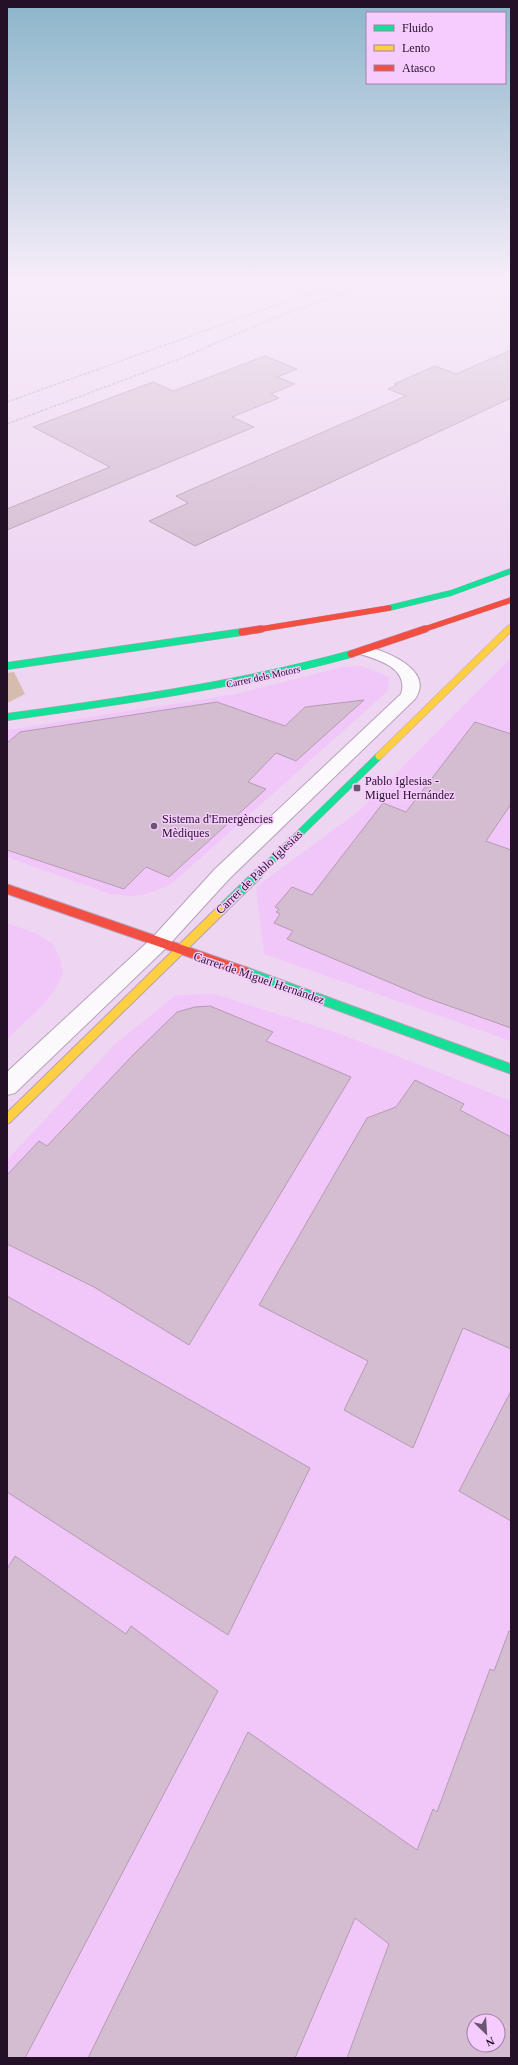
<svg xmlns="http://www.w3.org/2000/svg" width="518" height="2065" viewBox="0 0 518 2065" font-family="Georgia,serif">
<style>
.built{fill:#f1c6f9;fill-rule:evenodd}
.green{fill:#d6bcaf}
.building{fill:#d4bcd1;stroke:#b39cb1;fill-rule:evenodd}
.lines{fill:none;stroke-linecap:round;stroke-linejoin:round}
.street-casing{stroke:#b5a1b8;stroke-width:2}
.fast-far2-casing{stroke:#b5a1b8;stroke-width:6}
.fast-far1-casing{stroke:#b5a1b8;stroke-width:8}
.fast-casing{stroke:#b5a1b8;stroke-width:11}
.slow-far2-casing{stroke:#b5a1b8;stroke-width:6}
.slow-far1-casing{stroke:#b5a1b8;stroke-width:8}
.slow-casing{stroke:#b5a1b8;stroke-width:11}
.jam-far2-casing{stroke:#b5a1b8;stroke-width:6}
.jam-far1-casing{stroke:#b5a1b8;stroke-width:8}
.jam-casing{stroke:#b5a1b8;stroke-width:11}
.street{fill:#fcf9fd;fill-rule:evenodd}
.fast-far2{stroke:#16e098;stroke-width:5.5}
.fast-far1{stroke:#16e098;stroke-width:7}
.fast{stroke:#16e098;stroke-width:9}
.slow-far2{stroke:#ffcf43;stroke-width:5.5}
.slow-far1{stroke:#ffcf43;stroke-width:7}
.slow{stroke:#ffcf43;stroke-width:9}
.jam-far2{stroke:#f24e42;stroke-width:5.5}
.jam-far1{stroke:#f24e42;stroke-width:7}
.jam{stroke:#f24e42;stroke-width:9}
.rail{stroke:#b8b1b9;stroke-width:1.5;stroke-dasharray:3 1.5;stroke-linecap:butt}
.poi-dot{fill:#6b566f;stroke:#f6cbfd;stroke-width:1.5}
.labels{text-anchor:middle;stroke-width:3;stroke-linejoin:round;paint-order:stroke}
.far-street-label{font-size:10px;fill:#241128;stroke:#f6cbfd}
.poi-label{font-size:12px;fill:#241128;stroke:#f6cbfd;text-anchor:start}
.street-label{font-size:12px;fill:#241128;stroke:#f6cbfd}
</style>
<rect width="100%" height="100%" fill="#eed6f2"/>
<path class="built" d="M511 658V1041L264 954 256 887 359 811Z
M362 666 389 677 388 691 177 879 166 887 142 895 130 896 110 894 7 857V730L236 694 342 667Z
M7 923 37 934 52 943 60 958 63 974 57 986 44 1004 7 1039Z
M215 994 343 1035 511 1101V2058H7V1160L115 1044 176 995ZM474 2021H498V2045H474Z"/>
<path class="green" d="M14 672 25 694 7 703V673Z"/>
<path class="building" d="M511 350V398L195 546 149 521 188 503 176 496 406 396 388 389 397 385 394 384 435 366 456 374Z
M265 356 297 369 277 377 295 384 271 394 279 398 232 417 254 427 7 530V509L110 467 33 427 153 382 173 391Z
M364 700 296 761 276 753 248 782 266 789 169 877 146 867 124 889 7 850V743L20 732 217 702 285 726 305 707Z
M475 722 511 734V804L486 841 511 850V1028L424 997 287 939 293 931 274 923 280 914 276 912 279 909 275 907 292 887 312 895 383 803 406 812Z
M210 1006 273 1032 266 1041 351 1077 189 1345 94 1287 7 1244V1175L39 1141 47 1146 133 1055 177 1012 195 1007Z
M415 1080 464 1104 460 1110 511 1137V1349L463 1328 413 1448 344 1410 368 1361 259 1305 367 1118 396 1107Z
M7 1296 310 1468 228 1635 7 1492Z
M511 1391V1521L459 1491Z
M15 1556 126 1634 131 1626 218 1691 25 2058H7V1569Z
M509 1631H511V2058H347L389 1944 355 1918 295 2058H88L248 1732 417 1850 433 1809 437 1812 490 1669 494 1671ZM474 2021H498V2045H474Z"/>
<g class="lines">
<g class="street-casing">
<path id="street" d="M366 646C387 652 435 670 415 699L229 879 166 948 15 1093 7 1095V1072L152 938 215 869 401 694C409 669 380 660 360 654L358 651 360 648Z"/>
</g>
<g class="fast-far2-casing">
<path id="fast-far2" d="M389 608 451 593 511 571"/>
</g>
<g class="fast-far1-casing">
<path id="fast-far1" d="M7 666 242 632
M7 717C123 701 238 685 351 654
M257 875 379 756"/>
</g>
<g class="fast-casing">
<path id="fast" d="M222 909 258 874
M246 972 511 1069"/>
</g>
<g class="slow-far2-casing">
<path id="slow-far2" d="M508 630 511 627"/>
</g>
<g class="slow-far1-casing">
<path id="slow-far1" d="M379 756 509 629"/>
</g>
<g class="slow-casing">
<path id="slow" d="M7 1119 222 909"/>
</g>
<g class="jam-far2-casing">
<path id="jam-far2" d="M255 630 389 608
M422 630 511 600"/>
</g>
<g class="jam-far1-casing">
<path id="jam-far1" d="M242 632 261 629
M351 654 425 629"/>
</g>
<g class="jam-casing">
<path id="jam" d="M7 889 246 972"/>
</g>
<use href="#street" class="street"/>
<use href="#fast-far2" class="fast-far2"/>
<use href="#fast-far1" class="fast-far1"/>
<use href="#fast" class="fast"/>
<use href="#slow-far2" class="slow-far2"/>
<use href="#slow-far1" class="slow-far1"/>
<use href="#slow" class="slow"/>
<use href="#jam-far2" class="jam-far2"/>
<use href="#jam-far1" class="jam-far1"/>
<use href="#jam" class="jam"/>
<path class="rail" d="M7 402 343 281
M7 424 177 360 271 319 375 281"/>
</g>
<linearGradient id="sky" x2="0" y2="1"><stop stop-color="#8bb5ca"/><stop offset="0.49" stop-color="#f7edf9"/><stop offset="1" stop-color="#f7edf9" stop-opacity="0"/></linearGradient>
<rect width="518" height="570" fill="url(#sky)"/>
<g class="poi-dot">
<rect x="353" y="784" width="8" height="8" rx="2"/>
<circle cx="154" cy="826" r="4"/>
</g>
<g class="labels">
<g class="far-street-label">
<text transform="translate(263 676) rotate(-12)" y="4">Carrer dels Motors</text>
</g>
<g class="poi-label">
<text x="365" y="785">Pablo Iglesias -<tspan x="365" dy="14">Miguel Hernández</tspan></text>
<text x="162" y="823">Sistema d'Emergències<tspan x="162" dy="14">Mèdiques</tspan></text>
</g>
<g class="street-label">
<text transform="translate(259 872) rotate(-44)" y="4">Carrer de Pablo Iglesias</text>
<text transform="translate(259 978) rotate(19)" y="4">Carrer de Miguel Hernández</text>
</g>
</g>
<rect width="518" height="2065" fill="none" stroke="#241128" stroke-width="16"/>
<rect x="366" y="12" width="140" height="72" fill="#f6cbfd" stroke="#a281a8"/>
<rect x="374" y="25" width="20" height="6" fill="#16e098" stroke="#a281a8"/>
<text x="402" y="32" font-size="12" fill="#241128">Fluido</text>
<rect x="374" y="45" width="20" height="6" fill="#ffcf43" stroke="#a281a8"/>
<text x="402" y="52" font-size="12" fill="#241128">Lento</text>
<rect x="374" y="65" width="20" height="6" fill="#f24e42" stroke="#a281a8"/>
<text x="402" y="72" font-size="12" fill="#241128">Atasco</text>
<g transform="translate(486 2033) rotate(155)"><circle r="19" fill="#f6cbfd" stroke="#a281a8"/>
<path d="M0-3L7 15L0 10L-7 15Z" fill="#6b566f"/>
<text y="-6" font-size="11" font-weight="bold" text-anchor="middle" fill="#241128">N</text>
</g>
</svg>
